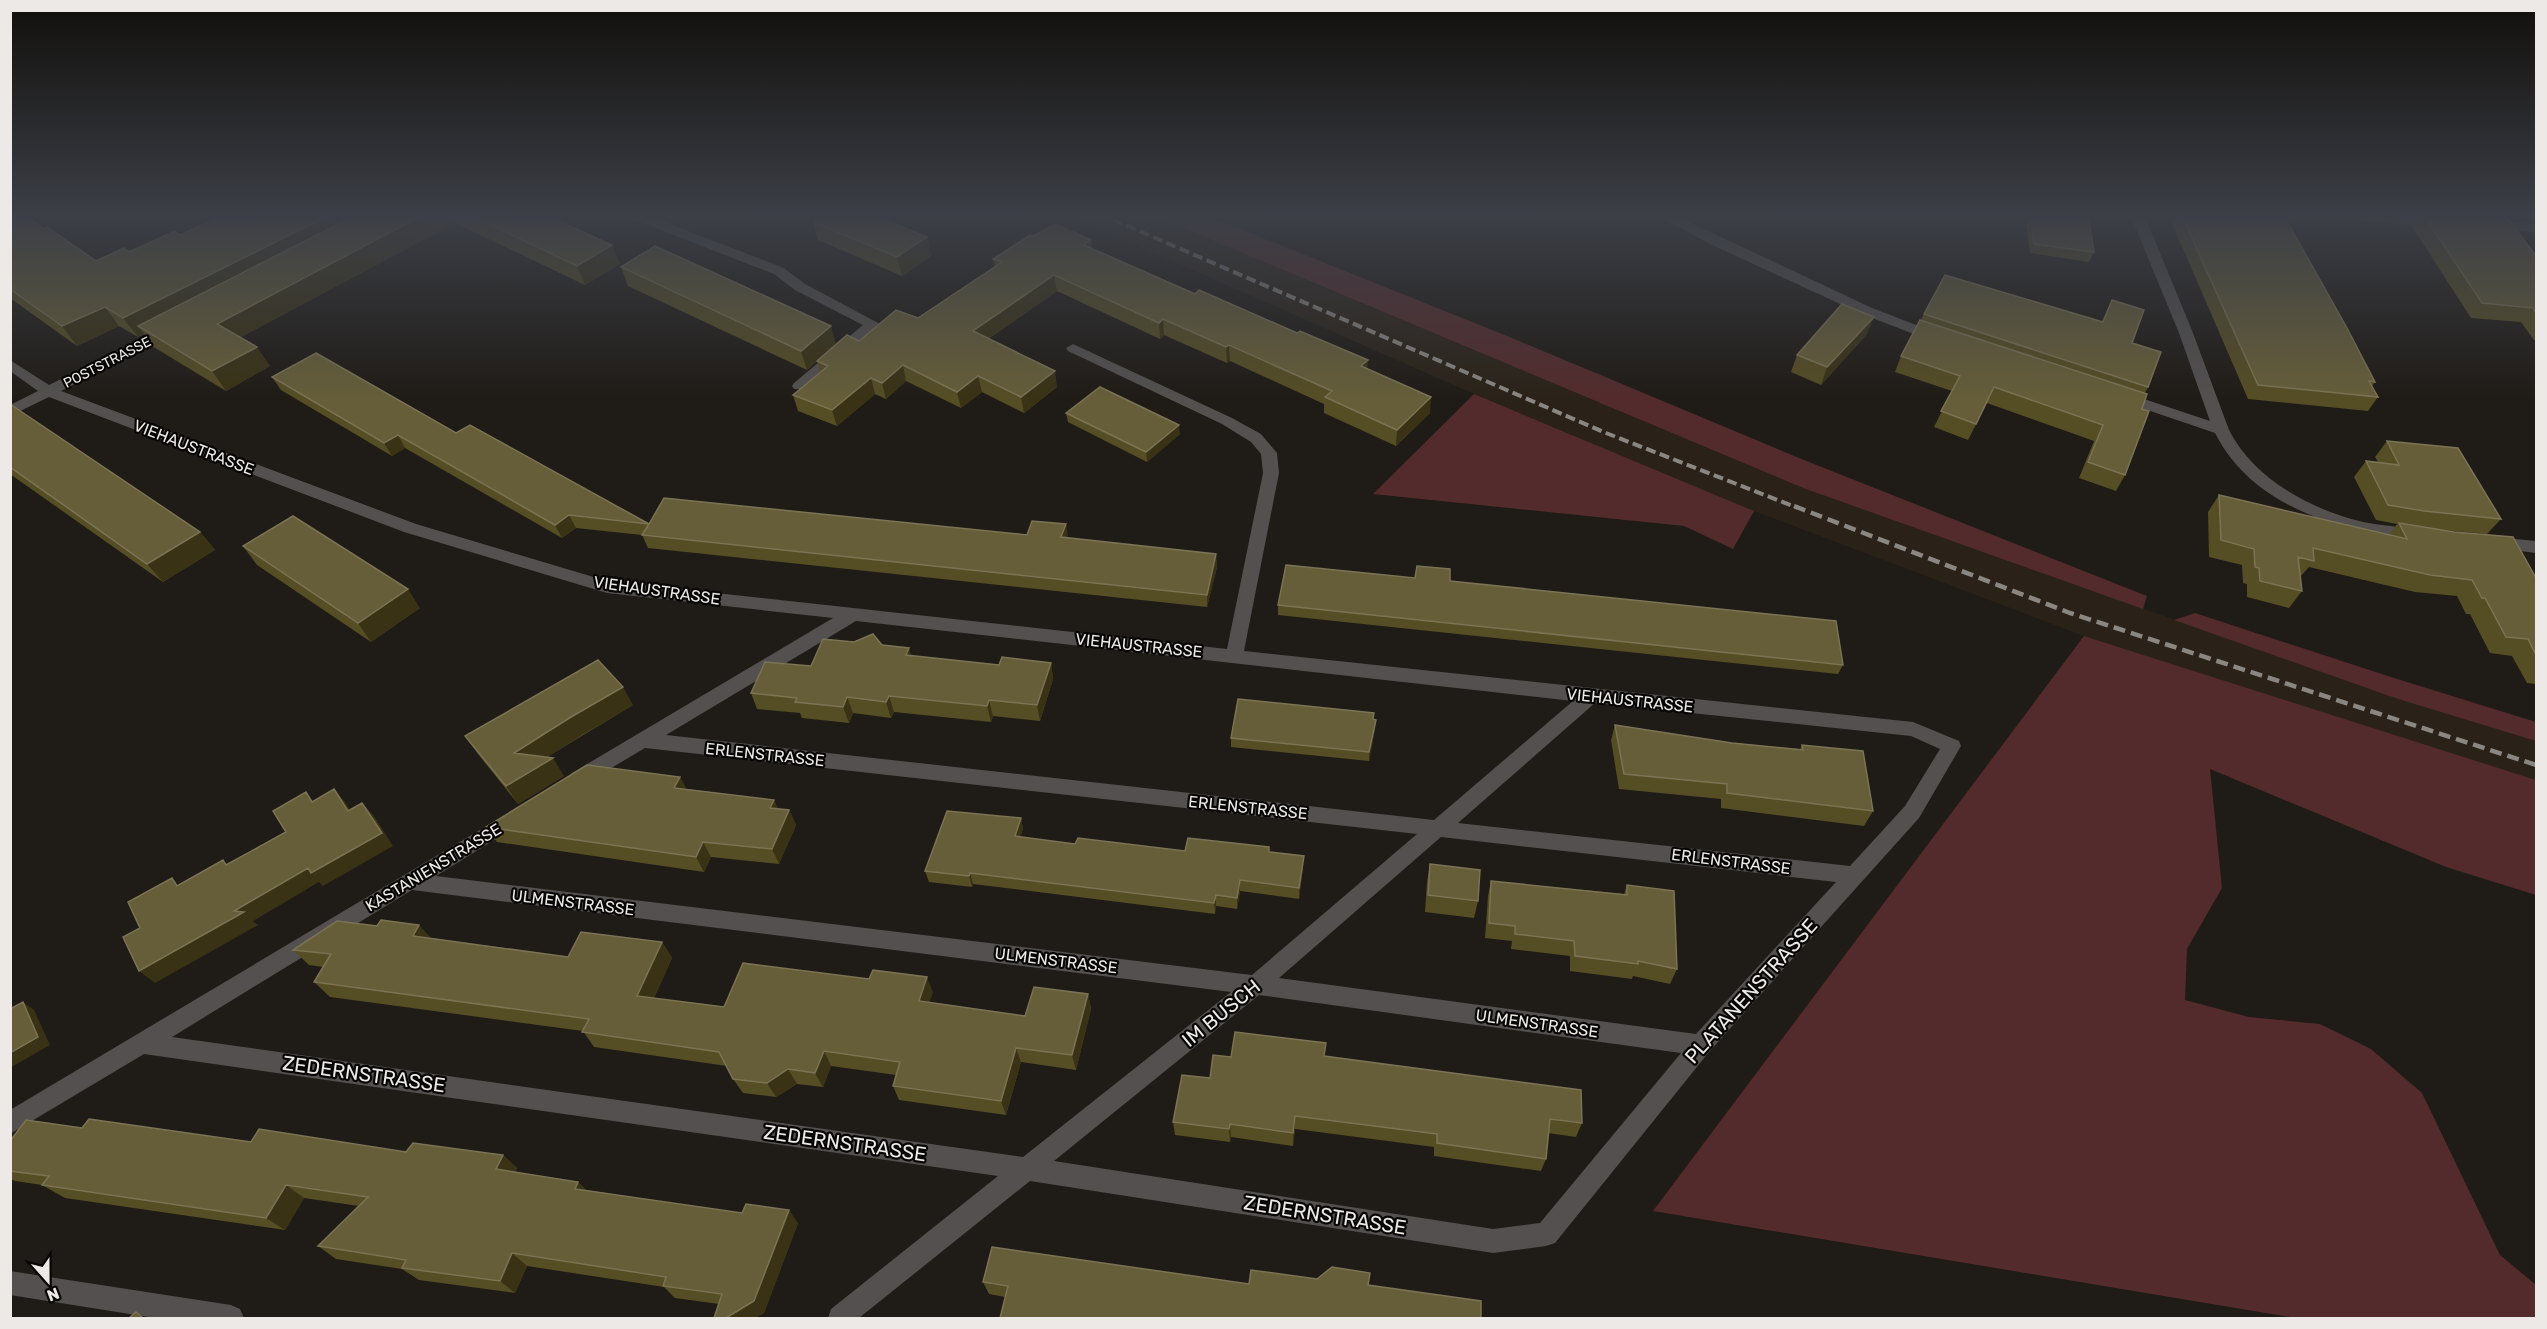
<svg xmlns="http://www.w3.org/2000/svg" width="2547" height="1329" viewBox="0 0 2547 1329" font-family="Rubik,sans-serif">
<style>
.built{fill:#2a2218}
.green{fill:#532b2c}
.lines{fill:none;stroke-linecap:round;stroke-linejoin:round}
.street{fill:#53504f;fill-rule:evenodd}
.rail-far1{stroke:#8a8783;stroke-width:4;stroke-dasharray:10 4.5;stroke-linecap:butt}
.rail{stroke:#8a8783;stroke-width:4.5;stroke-dasharray:12 6;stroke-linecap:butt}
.wall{fill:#554d24}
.shaded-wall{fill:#393215}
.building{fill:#665e39;stroke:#7b7354;stroke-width:1.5}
.labels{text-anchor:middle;stroke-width:4.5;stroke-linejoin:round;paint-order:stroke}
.far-street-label{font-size:14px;fill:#ece9e6;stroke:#080605}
.street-label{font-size:16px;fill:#ece9e6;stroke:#080605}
.near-street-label{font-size:20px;fill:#ece9e6;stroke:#080605}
</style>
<rect width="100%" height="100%" fill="#1f1b16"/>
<path class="built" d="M1066 214H1150L1803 488 2398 699 2536 741V780L2084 636 1754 511 1474 394Z"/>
<path class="green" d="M1150 214H1194L1238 228 1507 336 1804 460 2147 596 2143 609 1803 488Z
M1474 394 1754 511 1733 549 1684 526 1373 494Z
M2195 613 2394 678 2536 722V741L2398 699 2174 620Z
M2084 636 2536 780V895L2446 867 2210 769 2222 888 2187 949 2185 1000 2249 1017 2320 1024 2371 1049 2422 1093 2500 1255 2536 1285V1318H2296L1653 1211Z"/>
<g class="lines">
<path class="street" d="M625 214H644L784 268 805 284 880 324 804 389H794L792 386 794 383 863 325 795 290 774 274 627 217Z
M1655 214H1672L1872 308 1942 335 1944 338 1937 342 1932 341 1862 314 1710 244Z
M2130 214H2144L2193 333 2229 430C2253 478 2311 510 2363 522 2382 526 2403 526 2422 532L2424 536 2422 540 2416 542C2340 530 2253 508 2215 433L2115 399 2112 396 2115 393 2120 391 2210 421 2179 333Z
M2490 221 2536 224V232L2485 228 2483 225 2485 222Z
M169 326 174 327 176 330 174 333 61 391 416 524 607 581 1227 649 1263 473 1261 454 1251 442 1222 424 1068 351 1066 348 1073 344 1232 418 1261 434 1277 453 1279 473 1244 651 1913 722 1959 741 1961 746 1919 818 1709 1052 1555 1243 1546 1246 1493 1253 1030 1181 859 1318H828L831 1309 998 1176 144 1054 10 1134V1110L510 812 517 814 520 820 517 826 436 876 1252 975 1417 834 645 748 586 783 579 786 572 783 569 778 572 773 833 618 607 593 404 532 49 397 10 416V405L38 391 10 371V360L49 385ZM856 621 1573 701 1434 820 666 735ZM1595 703 1911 736 1940 749 1905 806 1850 866 1458 823ZM1441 837 1836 882 1696 1034 1279 978ZM412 890 1231 992 1023 1157 172 1037ZM1259 995 1681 1053 1540 1223 1493 1229 1054 1161Z
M2494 537 2536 541V553L2488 547 2486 543 2488 539Z
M10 1271 231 1305 240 1309 244 1318H155L10 1295Z"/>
<path class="rail-far1" d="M1100 214 1606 433 1798 508"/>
<path class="rail" d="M1794 506 2070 613 2536 765"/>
</g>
<path class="wall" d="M10 214 44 229 96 261 129 252 180 235 226 214H544L612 245 620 264 585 285 455 223 241 337 270 366 226 391 152 346 144 334 138 337 119 326 77 346 10 298Z
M2025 214H2088L2094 252 2089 262 2030 253Z
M2167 214H2283L2375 382 2372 386 2378 397 2368 411 2248 399 2174 228Z
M2358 214H2490L2489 216 2536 256V340H2534L2521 322 2471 318 2411 225 2363 221Z
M813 222 927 237 931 256 902 276 818 240Z
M1033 236 1091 240 1092 249 1368 369 1430 413 1396 446 1324 413V404L1230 361 1227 363 1164 335 1160 339 1057 291 988 339 1057 387 1024 413 982 392 961 408 906 381 886 399 875 394 837 426 798 411 793 395 820 372 817 361 859 341 918 318 995 267 993 259Z
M621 267 836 344 807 370 628 286Z
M2112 300 2132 343 2148 387 2145 393 2142 409 2125 475 2116 491 2079 478 2094 441 1987 403 1968 440 1934 427 1952 391 1895 372 1901 356 1924 314 2102 321Z
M1867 334 1821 385 1791 372 1797 355Z
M272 377 456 433 649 524 1027 535 1066 524 1067 538 1216 554 1217 567 1207 607 648 548 642 535 576 528 562 538 405 448 392 456 281 390Z
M10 404 200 532 215 550 163 582 10 474Z
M1066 413 1180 434 1147 462 1068 422Z
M2387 441 2501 519 2487 534 2443 530 2536 578V684L2527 683 2512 656 2490 653 2470 614H2466L2457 596 2415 592 2309 567 2300 577 2302 591 2289 608 2247 597V584L2243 583 2242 565 2209 557 2208 512 2219 495 2389 535 2397 524 2376 520 2354 477 2366 461 2378 462 2375 457Z
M243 546 420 608 371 642 257 565Z
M1415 578 1450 581 1843 665 1838 674 1278 615V605Z
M882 645 911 656 999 665 1051 663 1053 679 1040 721 993 716 991 722 894 712 891 718 853 713 849 723 802 718 800 713 757 709 751 693 811 666Z
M633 705 547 757 564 776 518 804 478 754 465 736Z
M1373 719 1375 729 1369 761 1231 747V738Z
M1615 725 1732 743 1800 749 1802 745 1873 811 1864 826 1721 808V799L1619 789 1611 740Z
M680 777 686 789 774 800 778 809 789 810 796 825 779 864 711 857 704 872 497 842 486 827Z
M1021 818 1023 829 1020 837 1075 844 1185 851 1269 852 1303 867 1299 899 1240 891 1237 909 1216 906 1215 914 973 884 972 887 929 882 925 871Z
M1430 864 1478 901 1474 918 1425 912 1427 882Z
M1491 881 1624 894 1627 885 1677 969 1670 984 1633 976 1632 979 1570 971V956L1511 949 1512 941 1485 938 1488 896Z
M431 938 568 957 662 942 672 958 654 998 724 1007 933 992 929 1002 1025 1016 1088 994 1091 1009 1076 1070 1021 1062 1006 1115 899 1100 893 1086 896 1075 831 1066 823 1087 797 1084 776 1097 743 1093 733 1079 727 1066 594 1047 583 1031 330 997 314 982 323 967 309 965 293 950Z
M1325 1056 1582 1123 1576 1137 1548 1133 1546 1159 1541 1171 1434 1156V1147L1295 1129 1293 1146 1231 1137 1230 1142 1175 1135 1173 1122 1210 1078 1231 1057Z
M82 1128 251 1142 406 1152 503 1155 517 1168 515 1172 578 1182 586 1190 798 1223 764 1313 755 1318H714L719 1304 675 1298 664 1287 527 1266 515 1293 419 1280 402 1269 336 1259 318 1246 359 1206 304 1198 285 1230 65 1198 42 1185 15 1181 10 1179V1141Z
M1317 1279 1368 1285 1005 1297 989 1294 983 1282 1249 1284Z"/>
<path class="shaded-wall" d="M332 214H381L138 326 144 334 138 337 123 318Z
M425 214H451L455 223 230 343 217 324Z
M927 237 931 256 902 276 897 257Z
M1091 240 1093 255 1084 245Z
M612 245 620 264 585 285 577 266Z
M1054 275 1057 291 976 347 973 331Z
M105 307 119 326 77 346 62 326Z
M1874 317 1867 334 1821 385 1827 367Z
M1163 319 1164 335 1160 339 1159 323Z
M831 326 836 344 807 370 801 351Z
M1229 345 1230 361 1227 363 1226 347Z
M257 347 270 366 226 391 212 371Z
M1368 360 1367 376 1361 366Z
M903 365 906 381 886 399 882 383Z
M1055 371 1057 387 1024 413 1021 397Z
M978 376 982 392 961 408 957 392Z
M871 378 875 394 837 426 832 410Z
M1431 397 1430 413 1396 446 1397 430Z
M1179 425 1180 434 1147 462 1146 452Z
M398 435 405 448 392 456 384 443Z
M569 515 576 528 562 538 555 525Z
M1066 524 1068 536 1063 550 1061 537Z
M200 532 215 550 163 582 147 564Z
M1216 554 1217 567 1207 607V595Z
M408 589 420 608 371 642 358 623Z
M909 648 914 664 906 655Z
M1051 663 1053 679 1040 721 1037 705Z
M623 687 633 705 582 735 526 771 514 753 571 717Z
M889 696 894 712 891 718 886 702Z
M847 697 853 713 849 723 843 707Z
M989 700 993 716 991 722 987 706Z
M1376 720 1375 729 1369 761V752Z
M553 758 564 776 518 804 506 786Z
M680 777 688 793 674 788Z
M334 789 345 802 359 824 348 811Z
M774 800 781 815 770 808Z
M362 803 374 816 393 846 323 886 319 882 253 921 258 925 155 983 139 971 234 911Z
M789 810 796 825 779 864 772 849Z
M1021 818 1023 829 1017 847 1015 836Z
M703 842 711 857 704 872 696 857Z
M1304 856 1303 867 1299 899V888Z
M970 873 973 884 972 887 969 876Z
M1240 880V891L1237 909V898Z
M1216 895V906L1215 914 1214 903Z
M419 925 433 940 413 936Z
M662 942 672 958 648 1011 637 996Z
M927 977 933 992 925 1016 919 1001Z
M1088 994 1091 1009 1076 1070 1072 1055Z
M23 1002 34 1010 50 1045 10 1068V1053Z
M1016 1048 1021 1062 1006 1115 1001 1101Z
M824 1051 831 1066 823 1087 815 1073Z
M788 1069 797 1084 776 1097 767 1083Z
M1295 1116V1129L1293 1146V1133Z
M1230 1124 1231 1137 1230 1142 1229 1129Z
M503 1155 517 1168 510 1183 496 1169Z
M578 1182 591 1195 575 1189Z
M286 1185 304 1198 285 1230 266 1218Z
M789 1210 798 1223 764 1313 755 1318H726Z
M512 1253 527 1266 515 1293 500 1281Z"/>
<path class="building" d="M10 214H23L44 229 47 227 96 261 124 248 129 252 175 231 180 235 226 214H332L123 318 105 307 62 326 10 289Z
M358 214H425L217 324 257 347 212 371 138 326Z
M468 214H544L612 245 577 266Z
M816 214H870L927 237 897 257 813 222Z
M2030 214H2088L2094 252 2034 244Z
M2181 214H2283L2347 328 2375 382 2369 381 2378 397 2258 385Z
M2423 214H2468L2507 217 2536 256V313L2533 308 2482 303Z
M1055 224 1091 240 1084 245 1195 294 1199 290 1297 333 1300 331 1368 360 1361 366 1431 397 1397 430 1325 397 1332 391 1229 345 1226 347 1163 319 1159 323 1054 275 973 331 1055 371 1021 397 978 376 957 392 903 365 882 383 871 378 832 410 793 395 828 366 817 361 847 335 859 341 896 310 918 318 1002 262 993 259 1030 235 1033 236Z
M655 246 831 326 801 351 621 267Z
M1945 275 2103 322 2112 300 2144 310 2132 343 2161 352 2148 387 1924 314Z
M1842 304 1874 317 1827 367 1797 355Z
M1920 320 2147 394 2142 409 2149 411 2125 475 2088 462 2103 425 1994 387 1976 424 1941 411 1960 376 1901 356Z
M316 353 456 433 470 425 649 524 664 498 1027 535 1032 521 1066 524 1061 537 1216 554 1207 595 642 535 649 524 569 515 555 525 398 435 384 443 272 377Z
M1100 387 1179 425 1146 452 1066 413Z
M10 404 200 532 147 564 10 467Z
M2387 441 2458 448 2501 519 2424 511 2388 505 2366 461 2399 465Z
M2219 495 2407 539 2399 523 2454 532 2513 537 2536 578V655L2528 639 2506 637 2485 598H2482L2472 580 2430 575 2313 548 2314 561 2298 557 2302 591 2260 581 2259 568 2255 567 2254 549 2221 540Z
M293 516 408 589 358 623 243 546Z
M1286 565 1415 578 1417 566 1450 569V581L1836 621 1843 665 1278 605Z
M873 634 882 645 909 648 906 655 999 665 1002 657 1051 663 1037 705 989 700 987 706 889 696 886 702 847 697 843 707 795 702 797 698 751 693 765 662 811 666 823 639 854 642Z
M598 660 623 687 571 717 514 753 553 758 506 786 465 736Z
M1238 699 1374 713 1373 719 1376 720 1369 752 1231 738Z
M1615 725 1732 743 1803 750 1802 745 1863 751 1873 811 1727 793V784L1624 774Z
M587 765 680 777 674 788 774 800 770 808 789 810 772 849 703 842 696 857 486 827Z
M334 789 348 811 362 803 382 833 311 873 308 868 234 911 244 912 139 971 123 937 140 928 128 902 172 878 177 886 223 860 226 865 286 832 273 811 306 792 312 802Z
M947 811 1021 818 1015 836 1075 844 1078 838 1185 851 1188 838 1269 847V852L1304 856 1299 888 1240 880 1237 898 1216 895 1214 903 970 873 969 876 925 871Z
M1430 864 1480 870 1478 901 1428 895Z
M1491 881 1627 895V885L1674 891 1677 969 1638 961V964L1575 956 1574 941 1515 934V926L1489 923Z
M381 920 419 925 413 936 568 957 581 932 662 942 637 996 724 1007 743 963 869 979 873 970 927 977 919 1001 1025 1016 1034 987 1088 994 1072 1055 1016 1048 1001 1101 893 1086 900 1062 824 1051 815 1073 788 1069 767 1083 733 1079 719 1052 582 1032 589 1019 314 982 331 954 293 950 337 921 377 926Z
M23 1002 38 1037 10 1053V1009Z
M1235 1032 1326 1043 1324 1056 1581 1090 1582 1123 1550 1119 1546 1159 1437 1143V1134L1295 1116 1293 1133 1230 1124 1229 1129 1173 1122 1182 1075 1210 1078 1213 1055 1231 1057Z
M89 1119 251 1142 259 1129 406 1152 413 1143 503 1155 496 1169 578 1182 575 1189 742 1213 746 1204 789 1210 754 1301 726 1318H714L722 1294 663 1286 666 1277 512 1253 500 1281 402 1268 406 1260 318 1246 368 1197 286 1185 266 1218 42 1185 49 1176 10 1171V1141L26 1120 82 1128Z
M992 1247 1249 1284 1251 1270 1317 1279 1332 1267 1370 1273 1368 1285 1481 1301V1318H1000L1008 1286 983 1282Z
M136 1312 143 1318H129Z"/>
<linearGradient id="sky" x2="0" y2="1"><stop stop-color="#110f0c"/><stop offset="0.54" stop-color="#3c3f47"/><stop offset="1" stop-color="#3c3f47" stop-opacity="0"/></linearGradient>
<rect width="2547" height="400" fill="url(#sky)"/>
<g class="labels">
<g class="far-street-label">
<text transform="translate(107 362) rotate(-27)" y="5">POSTSTRASSE</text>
</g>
<g class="street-label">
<text transform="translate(194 447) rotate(21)" y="6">VIEHAUSTRASSE</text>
<text transform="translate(657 590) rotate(8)" y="6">VIEHAUSTRASSE</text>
<text transform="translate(1139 645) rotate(6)" y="6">VIEHAUSTRASSE</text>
<text transform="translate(1630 700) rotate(6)" y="6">VIEHAUSTRASSE</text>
<text transform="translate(765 754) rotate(6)" y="6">ERLENSTRASSE</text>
<text transform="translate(1248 807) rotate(6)" y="6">ERLENSTRASSE</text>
<text transform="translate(1731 861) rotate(7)" y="6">ERLENSTRASSE</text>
<text transform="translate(433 867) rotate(-31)" y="6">KASTANIENSTRASSE</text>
<text transform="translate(573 902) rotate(7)" y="6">ULMENSTRASSE</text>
<text transform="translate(1056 960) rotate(7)" y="6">ULMENSTRASSE</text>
<text transform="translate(1537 1023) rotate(8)" y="6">ULMENSTRASSE</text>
</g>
<g class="near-street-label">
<text transform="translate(1751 991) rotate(-48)" y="7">PLATANENSTRASSE</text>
<text transform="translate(1221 1013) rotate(-39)" y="7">IM BUSCH</text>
<text transform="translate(364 1074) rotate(8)" y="7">ZEDERNSTRASSE</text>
<text transform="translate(845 1143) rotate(8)" y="7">ZEDERNSTRASSE</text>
<text transform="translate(1325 1215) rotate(9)" y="7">ZEDERNSTRASSE</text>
</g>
</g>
<rect width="2547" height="1329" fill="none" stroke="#ece9e6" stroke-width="24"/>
<g transform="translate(48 1281) rotate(159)" stroke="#080605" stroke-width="4.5" paint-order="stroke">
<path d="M0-4.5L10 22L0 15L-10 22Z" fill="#ece9e6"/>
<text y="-9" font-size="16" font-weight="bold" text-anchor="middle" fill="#ece9e6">N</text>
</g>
</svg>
